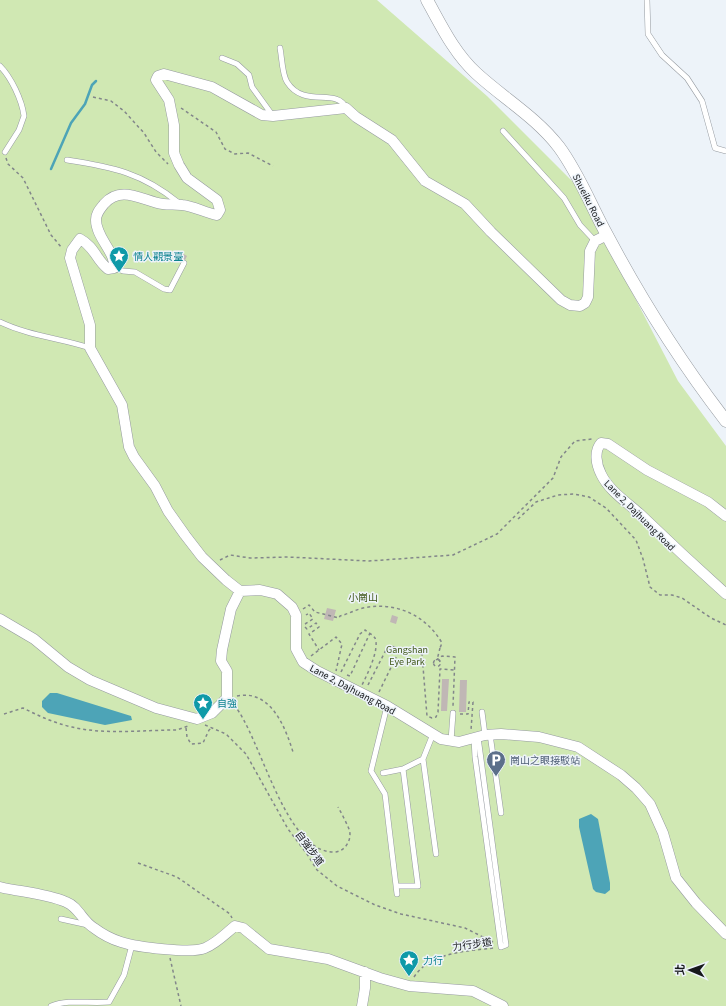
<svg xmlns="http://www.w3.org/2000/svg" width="726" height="1006" viewBox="0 0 726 1006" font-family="'Source Sans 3','Noto Sans TC',sans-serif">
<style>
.green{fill:#d0e8b3}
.water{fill:#4da4b7}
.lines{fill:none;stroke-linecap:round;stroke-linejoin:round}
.stream{stroke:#4da4b7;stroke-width:2.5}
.building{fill:#c0b7b5}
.service-casing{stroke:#959aa0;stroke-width:6}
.minor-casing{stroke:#959aa0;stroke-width:11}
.tertiary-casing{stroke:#959aa0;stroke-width:13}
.path{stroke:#82868a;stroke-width:1.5;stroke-dasharray:3 3;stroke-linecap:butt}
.service{stroke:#fff;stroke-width:5}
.minor{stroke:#fff;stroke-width:10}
.tertiary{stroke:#fff;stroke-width:12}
.path-bridge{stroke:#82868a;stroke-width:1.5;stroke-dasharray:3 3;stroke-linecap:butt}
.labels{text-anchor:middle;stroke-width:3;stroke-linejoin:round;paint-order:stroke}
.street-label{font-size:10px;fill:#16181b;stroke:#edf3f9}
.culture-label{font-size:10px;fill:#0d838f;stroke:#edf3f9;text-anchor:start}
.park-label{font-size:10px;fill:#3d5515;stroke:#edf3f9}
.service-label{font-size:10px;fill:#4e5e75;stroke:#edf3f9;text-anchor:start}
</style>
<rect width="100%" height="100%" fill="#edf3f9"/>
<path class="green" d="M0 0H377L487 96 577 186 678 381 726 446V1006H0Z"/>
<path class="water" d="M50 693H57L131 716 132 720 105 725 48 713 42 707V701Z
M591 814 598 819 610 883V890L605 894 596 892 593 889 579 827V819Z"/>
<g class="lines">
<path class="stream" d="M51 169 71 123 85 104 92 85 96 81"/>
</g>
<path class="building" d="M180 252 187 256 184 262 177 257Z
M327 608 336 610 333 621 324 619Z
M392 615 398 617 396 624 390 622Z
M442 679H449L447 711H441Z
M460 680H467L466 712H459Z"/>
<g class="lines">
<g class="service-casing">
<path id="service" d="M647 0 648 34 662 55 687 78 702 101 715 148 726 151
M280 48C282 58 282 74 287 82 304 109 337 87 346 108
M222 58 237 64 249 75 252 87 273 116
M0 66C11 77 22 100 24 116L19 130 5 152
M503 131 564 198 580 225 595 241
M67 160C113 167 142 173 179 203
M114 268 123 271 135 272 164 289 170 290 184 263
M0 322C29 336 60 338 90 348
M387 706 371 771 385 794 397 894
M482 712 485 735
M490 734 501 813
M474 738 475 757 501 947 506 945 478 737
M451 741 453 713
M423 759 436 854
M383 773 403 769 423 759 433 734
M397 886H418L403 769
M61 919 88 925
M51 1006C69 999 90 1004 109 1002L124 975 132 945"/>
</g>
<g class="minor-casing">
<path id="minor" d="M607 235 595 241 590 251 588 297 585 303 580 306 570 305 561 300 491 232 465 204 425 181 392 140 356 117 346 108 273 116 262 115 212 87 164 74 158 76 156 80 169 100 174 125V153L179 165 187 178 217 200 220 210 217 215C205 213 194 206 182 205 176 204 169 205 163 204 143 201 121 184 104 204 100 209 96 213 96 220 96 238 116 252 114 268L108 269C96 260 95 247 80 239L72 250 70 258 90 325V348L122 405 129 447 134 457 155 486 168 511 185 535 202 557 226 580 240 591 260 590 277 594 292 607 296 615V649L303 662 317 671 387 706 441 739 459 742 485 735 501 734 539 737 578 747 621 775 636 788 650 804 663 833 676 878 696 903 726 934
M726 516 708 502 647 470 608 444 601 443C594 451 596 464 601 474 609 491 628 503 641 515 669 542 697 568 726 594
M0 619 34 639 68 667 90 680 156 708 197 719 212 713 227 698V671L221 661 222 650 231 609 240 591
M0 887C21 892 45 893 66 902 79 907 82 921 94 928 102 934 111 939 121 942 136 947 192 954 205 948 217 943 225 934 235 926L243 928 269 949 328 959 380 978 409 986 473 991 503 1006
M362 1006 365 988V972"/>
</g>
<g class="tertiary-casing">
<path id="tertiary" d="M427 0C441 25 454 53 476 73 503 98 536 117 559 147 579 174 591 206 607 235 641 299 682 364 726 421"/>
</g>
<path class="path" d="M93 97 111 101 124 111 144 133 156 152 168 164
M181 108 216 132 225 149 235 154 248 153 273 166
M6 158 8 164 23 178 51 235 62 248
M518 519 536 502 558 495 574 494 589 497 606 508 636 540 643 559 650 587 660 595H672L682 598 711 618 726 625
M220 560 230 555 250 558 288 557 369 561 453 555 497 534 553 478 561 457 575 441 592 439
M303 609 309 605 315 612 339 618 340 616C348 614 355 610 363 608 395 601 426 615 442 643L440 648
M305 624 313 619 309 613 306 615
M305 627 307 629 316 623 319 627 309 634 319 650
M311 656 336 637 342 644 336 671
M433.5 663a3.5 3.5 0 1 1 7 0a3.5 3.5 0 1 1-7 0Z
M436 660 442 656 455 657 453 706
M341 672 360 634 365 630C368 632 373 635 375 638 380 649 367 675 362 685
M347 675 350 676 370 633
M368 685 388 646 395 647 404 652 422 654 427 716 432 718 436 717 438 712 440 669 455 670
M379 692 400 649
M237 696C270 689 285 726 293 752
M234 705C261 737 284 851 333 852 344 853 353 840 349 829 346 822 342 814 338 807
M4 714 23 708C39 716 54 723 72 727 105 735 143 730 177 730L188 726
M460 714H468L469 702H473L471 730
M205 725 226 734 246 754 288 829 307 854 317 870 337 886 375 905 401 914 465 928 493 942
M186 728 187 737 191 744 203 743 209 730 212 728
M138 863 177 877 230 914 232 918
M170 958 181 1006
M414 977C430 952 468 951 494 948"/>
<use href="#service" class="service"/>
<use href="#minor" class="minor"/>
<use href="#tertiary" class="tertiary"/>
<path class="path-bridge" d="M440 648 438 656 440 662"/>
</g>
<defs>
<g id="sight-pin" transform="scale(1)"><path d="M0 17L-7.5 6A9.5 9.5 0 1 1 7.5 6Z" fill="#0f9aa8" stroke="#edf3f9"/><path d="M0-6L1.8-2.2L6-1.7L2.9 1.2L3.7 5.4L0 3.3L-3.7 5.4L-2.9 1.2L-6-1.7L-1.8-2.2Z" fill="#fff"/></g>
<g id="parking-pin" transform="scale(1)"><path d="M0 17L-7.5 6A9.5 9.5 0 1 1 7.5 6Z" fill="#5c6f8a" stroke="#edf3f9"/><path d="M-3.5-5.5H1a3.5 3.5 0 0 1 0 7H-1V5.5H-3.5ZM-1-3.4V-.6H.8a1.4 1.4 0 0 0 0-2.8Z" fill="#fff"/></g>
</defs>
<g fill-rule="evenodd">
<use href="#sight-pin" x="119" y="256"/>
<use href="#sight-pin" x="203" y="703"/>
<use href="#parking-pin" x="496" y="760"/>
<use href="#sight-pin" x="409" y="960"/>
</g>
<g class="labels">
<g class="street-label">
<text transform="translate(589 200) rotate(63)" y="4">Shueiku Road</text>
<text transform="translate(640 515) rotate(45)" y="4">Lane 2, Dajhuang Road</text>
<text transform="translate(353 689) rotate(28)" y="4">Lane 2, Dajhuang Road</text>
<text transform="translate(310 848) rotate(54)" y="4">自強步道</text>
<text transform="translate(472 944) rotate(-8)" y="4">力行步道</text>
</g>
<g class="culture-label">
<text x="133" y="260">情人觀景臺</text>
<text x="217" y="707">自強</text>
<text x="423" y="964">力行</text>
</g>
<g class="park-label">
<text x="363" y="601">小崗山</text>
<text x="407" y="653">Gangshan<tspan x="407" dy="12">Eye Park</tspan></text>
</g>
<g class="service-label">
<text x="510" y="764">崗山之眼接駁站</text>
</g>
</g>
<g transform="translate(690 970) rotate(272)" stroke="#edf3f9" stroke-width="3" paint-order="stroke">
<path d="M0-3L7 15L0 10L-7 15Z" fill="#16181b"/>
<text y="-6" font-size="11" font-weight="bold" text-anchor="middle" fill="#16181b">北</text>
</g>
</svg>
